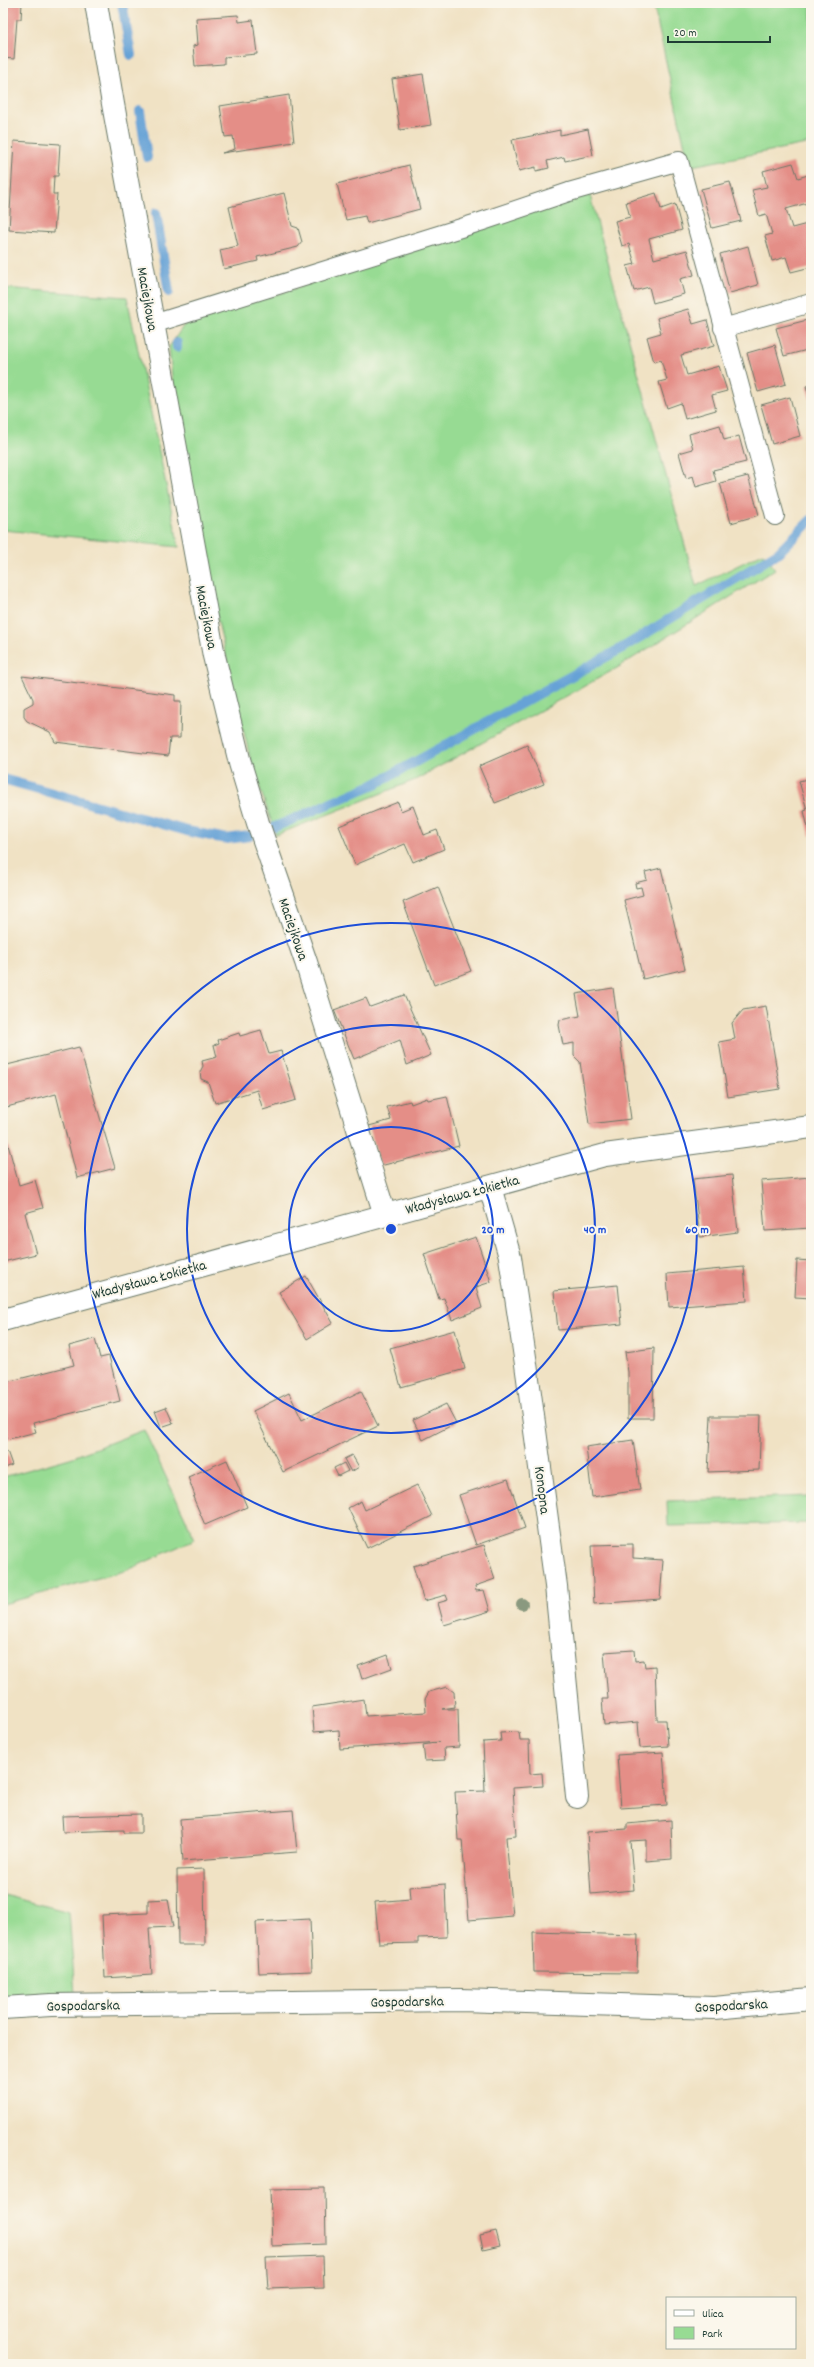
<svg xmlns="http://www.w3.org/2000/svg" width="814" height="2367" viewBox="0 0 814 2367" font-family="Dekko,sans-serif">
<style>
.green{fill:#97db93;stroke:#5b8c64}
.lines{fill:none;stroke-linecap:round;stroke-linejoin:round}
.stream{stroke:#66a2d6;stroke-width:10}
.building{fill:#e48e87}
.service-casing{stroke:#687766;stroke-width:20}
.minor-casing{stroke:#687766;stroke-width:24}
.tertiary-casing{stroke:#687766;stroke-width:24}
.service{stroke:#fff;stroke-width:18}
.minor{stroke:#fff;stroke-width:22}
.tertiary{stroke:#fff;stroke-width:22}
.tree{fill:#8a997f}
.ring{fill:none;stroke:#1d4ed8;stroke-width:2}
.labels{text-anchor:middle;stroke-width:4;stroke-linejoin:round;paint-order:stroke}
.street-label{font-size:15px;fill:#1f3d34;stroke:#fbf7ec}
.centre{fill:#1d4ed8;stroke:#fbf7ec;stroke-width:2}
.ring-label{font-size:12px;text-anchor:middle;font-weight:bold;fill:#1d4ed8;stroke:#fbf7ec;stroke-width:4;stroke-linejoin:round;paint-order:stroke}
</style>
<rect width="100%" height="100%" fill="#fbf7ec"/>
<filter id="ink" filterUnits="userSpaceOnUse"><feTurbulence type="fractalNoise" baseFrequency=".025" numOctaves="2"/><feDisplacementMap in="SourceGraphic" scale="8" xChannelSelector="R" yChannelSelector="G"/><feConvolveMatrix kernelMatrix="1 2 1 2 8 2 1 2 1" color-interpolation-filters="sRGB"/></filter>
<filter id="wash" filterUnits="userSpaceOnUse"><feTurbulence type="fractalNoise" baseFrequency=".012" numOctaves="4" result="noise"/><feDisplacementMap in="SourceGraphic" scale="16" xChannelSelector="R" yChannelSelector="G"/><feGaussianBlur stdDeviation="0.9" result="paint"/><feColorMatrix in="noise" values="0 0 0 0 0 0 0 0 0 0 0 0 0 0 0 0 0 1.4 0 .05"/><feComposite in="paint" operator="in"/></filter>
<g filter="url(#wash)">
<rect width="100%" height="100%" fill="#f0e2c4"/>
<path class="green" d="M653 3H811V143L692 166 685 147Z
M589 192 696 586 763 553 775 569 617 668 415 780 276 835 251 762 215 609 173 387 169 347 184 325Z
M3 288 127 297 179 547 3 530Z
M144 1430 195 1539 128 1570 3 1604V1477L70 1458Z
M811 1496V1523L668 1526 667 1501Z
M3 1890 4 1895 69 1912 75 1994 3 2000Z"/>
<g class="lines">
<path class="stream" d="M122 3 131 55
M140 111 147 157
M156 213 169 292
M177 343V347
M3 779 187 831 226 839 250 836
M275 827 377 783 622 648 778 553 811 520"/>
</g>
<g id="blocks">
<path class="building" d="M3 3H22L21 19H17L14 59 3 58Z
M238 15 239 22 253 20 257 54 224 57V64L195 66 193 46 198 45 196 18Z
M423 74 431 125 400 130 392 79Z
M289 95 294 142 222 153 235 149 233 136 225 137 220 106Z
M588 129 593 155 565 161 564 157 547 161 549 168 536 171V167L519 171 512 140 560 130V135Z
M14 141 60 144 58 176H54L53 194H57L54 233 9 230Z
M793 163 798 178 811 174V202L786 209 792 228 811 223V267L791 272 786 257 772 261 765 236 772 234 766 214 759 216 752 190 767 187 763 171Z
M409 165 420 209 367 223 365 216 346 220 337 184Z
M730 182 741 221 712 228 701 189Z
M284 193 292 226 298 228 302 242 298 247 257 257 258 261 224 269 220 250 238 246 229 207Z
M656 193 661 209 675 204 682 230 649 239 654 259 687 250 694 275 680 279 684 294 653 303 649 287 634 291 627 266 635 264 629 244 622 246 615 221 630 217 626 202Z
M748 246 758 285 730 293 720 254Z
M688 309 693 324 707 320 714 346 681 355 687 375 719 366 727 391 712 395 716 410 685 419 681 403 667 408 659 382 667 380 661 360 654 362 647 337 661 333 657 318Z
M811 319V349L784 356 776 328Z
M775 345 786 384 758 392 747 353Z
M811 385V402L806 386Z
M790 397 800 436 772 444 761 405Z
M720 425 724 440 739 436 746 462 713 470 716 481 696 487 693 476 686 478 679 453 693 449 689 434Z
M748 476 759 515 731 523 720 483Z
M22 676 175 695V701H181L180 738H170L168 756 55 742 50 732 27 721 24 717V708L33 703V699Z
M527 745 544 784 495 803 479 766Z
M811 778V836H810L804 811 807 810 799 781Z
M398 802 401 811 413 806 424 835 437 830 444 849 413 862 405 844 355 865 339 826Z
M661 868 685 969 643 979 624 900 643 895 641 887 636 888 635 883 647 880 645 872Z
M438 887 471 971 434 985 403 902Z
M613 988 631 1119 589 1124 580 1062 574 1056V1043L563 1045 559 1025 560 1020 580 1016 576 994Z
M404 995 431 1055 407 1065 400 1040 354 1059 334 1010 366 998 370 1007Z
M766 1006 780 1089 728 1097 719 1042 735 1039 732 1023 743 1010Z
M261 1030 269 1054 281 1051 296 1100 263 1110 257 1090 215 1103 208 1082 201 1079 200 1072 203 1066 202 1061 217 1057 214 1045 219 1043 218 1040 239 1033 240 1036Z
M79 1047 115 1168 77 1178 56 1094 3 1108V1066Z
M447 1096 459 1146 380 1166 369 1126 391 1120 387 1107 410 1101 411 1104 427 1098 428 1100Z
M3 1126 19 1185 35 1180 43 1208 25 1213 36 1254 3 1262Z
M732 1175 738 1232 700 1237 693 1179Z
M811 1177V1228L765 1231 761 1181Z
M476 1237 491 1282 476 1287 482 1308 452 1320 444 1298 439 1299 424 1254Z
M797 1260 811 1261V1298L795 1297Z
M744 1267 747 1301 669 1307 667 1274Z
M306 1276 333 1323 307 1339 279 1292Z
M618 1285 622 1324 558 1330 554 1291Z
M455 1330 465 1369 401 1387 390 1348Z
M95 1339 100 1358 109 1356 120 1401 33 1423 36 1432 9 1439 3 1433V1383L74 1365 69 1346Z
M654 1348 653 1418H628V1372L625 1352Z
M361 1391 378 1426 283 1472 253 1411 289 1393 302 1420Z
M446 1404 456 1423 423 1440 413 1420Z
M166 1407 173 1423 161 1427 155 1411Z
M711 1416H761L759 1470 708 1472Z
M633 1440 640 1490 592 1497 586 1447Z
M7 1451 12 1465 3 1469V1453Z
M352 1455 359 1467 351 1472 344 1459Z
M227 1460 247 1507 205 1525 193 1497 195 1496 188 1477Z
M344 1463 348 1471 338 1476 334 1468Z
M508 1479 525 1528 476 1545 459 1495Z
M417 1485 432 1516 367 1548 348 1508 361 1501 365 1510Z
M633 1544V1558L663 1560 660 1599 594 1604 591 1545Z
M484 1545 495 1579 475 1586 476 1591 484 1590 490 1611 444 1625 438 1603 448 1600 446 1595 424 1601 413 1566Z
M634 1650 635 1661 644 1660 645 1667 655 1666 657 1720H666L668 1746 640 1748 638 1722 604 1725 602 1699H608L604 1652Z
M388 1655 392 1668 362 1679 358 1666Z
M447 1687 454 1692 455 1707 442 1709H458L459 1747 444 1748 445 1760 425 1761 423 1745 440 1742 340 1749 339 1730 314 1732 312 1707 364 1699 366 1716 426 1712 425 1699 429 1692Z
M519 1732 520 1740H529L530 1774 542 1773 543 1786 513 1788 516 1836 506 1837 513 1916 469 1920 462 1840H458L455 1792 485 1791 483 1742 501 1741 500 1733Z
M663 1752 667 1805 621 1808 617 1755Z
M293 1810 297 1852 183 1861 180 1819Z
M141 1814V1833H124V1830L63 1832 62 1816Z
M671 1820 672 1859 646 1861V1840L630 1841 634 1890 591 1894 587 1832 627 1829V1824Z
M204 1869 205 1945H178L177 1870Z
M445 1884 447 1937 418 1938V1943L379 1944 375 1902 410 1899 409 1887Z
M168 1899 173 1927 149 1928 152 1975 105 1978 102 1915 148 1913V1900Z
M310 1919 312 1971 259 1973 256 1922Z
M533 1932 638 1935 637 1973 534 1972Z
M325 2188 326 2244 272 2246 270 2189Z
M496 2231 500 2246 483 2250 480 2235Z
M323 2256 324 2287 268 2289 266 2258Z"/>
</g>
</g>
<g filter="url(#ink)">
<use href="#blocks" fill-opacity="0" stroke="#687766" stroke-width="1"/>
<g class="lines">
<g class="service-casing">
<path id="service" d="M153 324 480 222 569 192 679 161 775 516
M723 328 811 303"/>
</g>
<g class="minor-casing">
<path id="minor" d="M96 3 113 104 214 656 240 763 258 823 306 962 385 1215
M490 1187 510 1257 526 1364 556 1586 577 1797
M3 2008 51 2005 461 2000 714 2008 811 1999"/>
</g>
<g class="tertiary-casing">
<path id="tertiary" d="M3 1320 605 1155 811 1127"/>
</g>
<use href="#service" class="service"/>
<use href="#minor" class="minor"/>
<use href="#tertiary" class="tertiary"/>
</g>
<circle class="tree" cx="522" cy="1604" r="6"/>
</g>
<g class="ring">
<circle cx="391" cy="1229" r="102"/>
<circle cx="391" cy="1229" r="204"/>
<circle cx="391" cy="1229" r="306"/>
</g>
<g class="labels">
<g class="street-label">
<text transform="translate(148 299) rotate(80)" y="5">Maciejkowa</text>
<text transform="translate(207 617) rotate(79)" y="5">Maciejkowa</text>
<text transform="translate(294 929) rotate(71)" y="5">Maciejkowa</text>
<text transform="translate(462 1194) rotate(-15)" y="5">Władysława Łokietka</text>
<text transform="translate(149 1279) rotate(-15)" y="5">Władysława Łokietka</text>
<text transform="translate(543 1490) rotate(83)" y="5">Konopna</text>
<text transform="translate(407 2001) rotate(-1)" y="5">Gospodarska</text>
<text transform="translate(83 2005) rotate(-1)" y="5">Gospodarska</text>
<text transform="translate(731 2005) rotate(-3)" y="5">Gospodarska</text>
</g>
</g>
<circle cx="391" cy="1229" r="6" class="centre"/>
<g class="ring-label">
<text x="493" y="1233">20 m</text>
<text x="595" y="1233">40 m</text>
<text x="697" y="1233">60 m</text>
</g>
<rect width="814" height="2367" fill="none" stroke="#fbf7ec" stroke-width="16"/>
<rect x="666" y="2297" width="130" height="52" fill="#fbf7ec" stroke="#a3ada2"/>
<rect x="674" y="2310" width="20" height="6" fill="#ffffff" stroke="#a3ada2"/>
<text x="702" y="2317" font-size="12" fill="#1f3d34">Ulica</text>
<rect x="674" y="2327" width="20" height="12" fill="#97db93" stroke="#a3ada2"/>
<text x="702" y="2337" font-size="12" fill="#1f3d34">Park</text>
<path d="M668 36v6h102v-6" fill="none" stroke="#1f3d34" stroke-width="2"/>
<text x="674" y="36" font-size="12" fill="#1f3d34" stroke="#fbf7ec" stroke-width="3" paint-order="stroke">20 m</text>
</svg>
